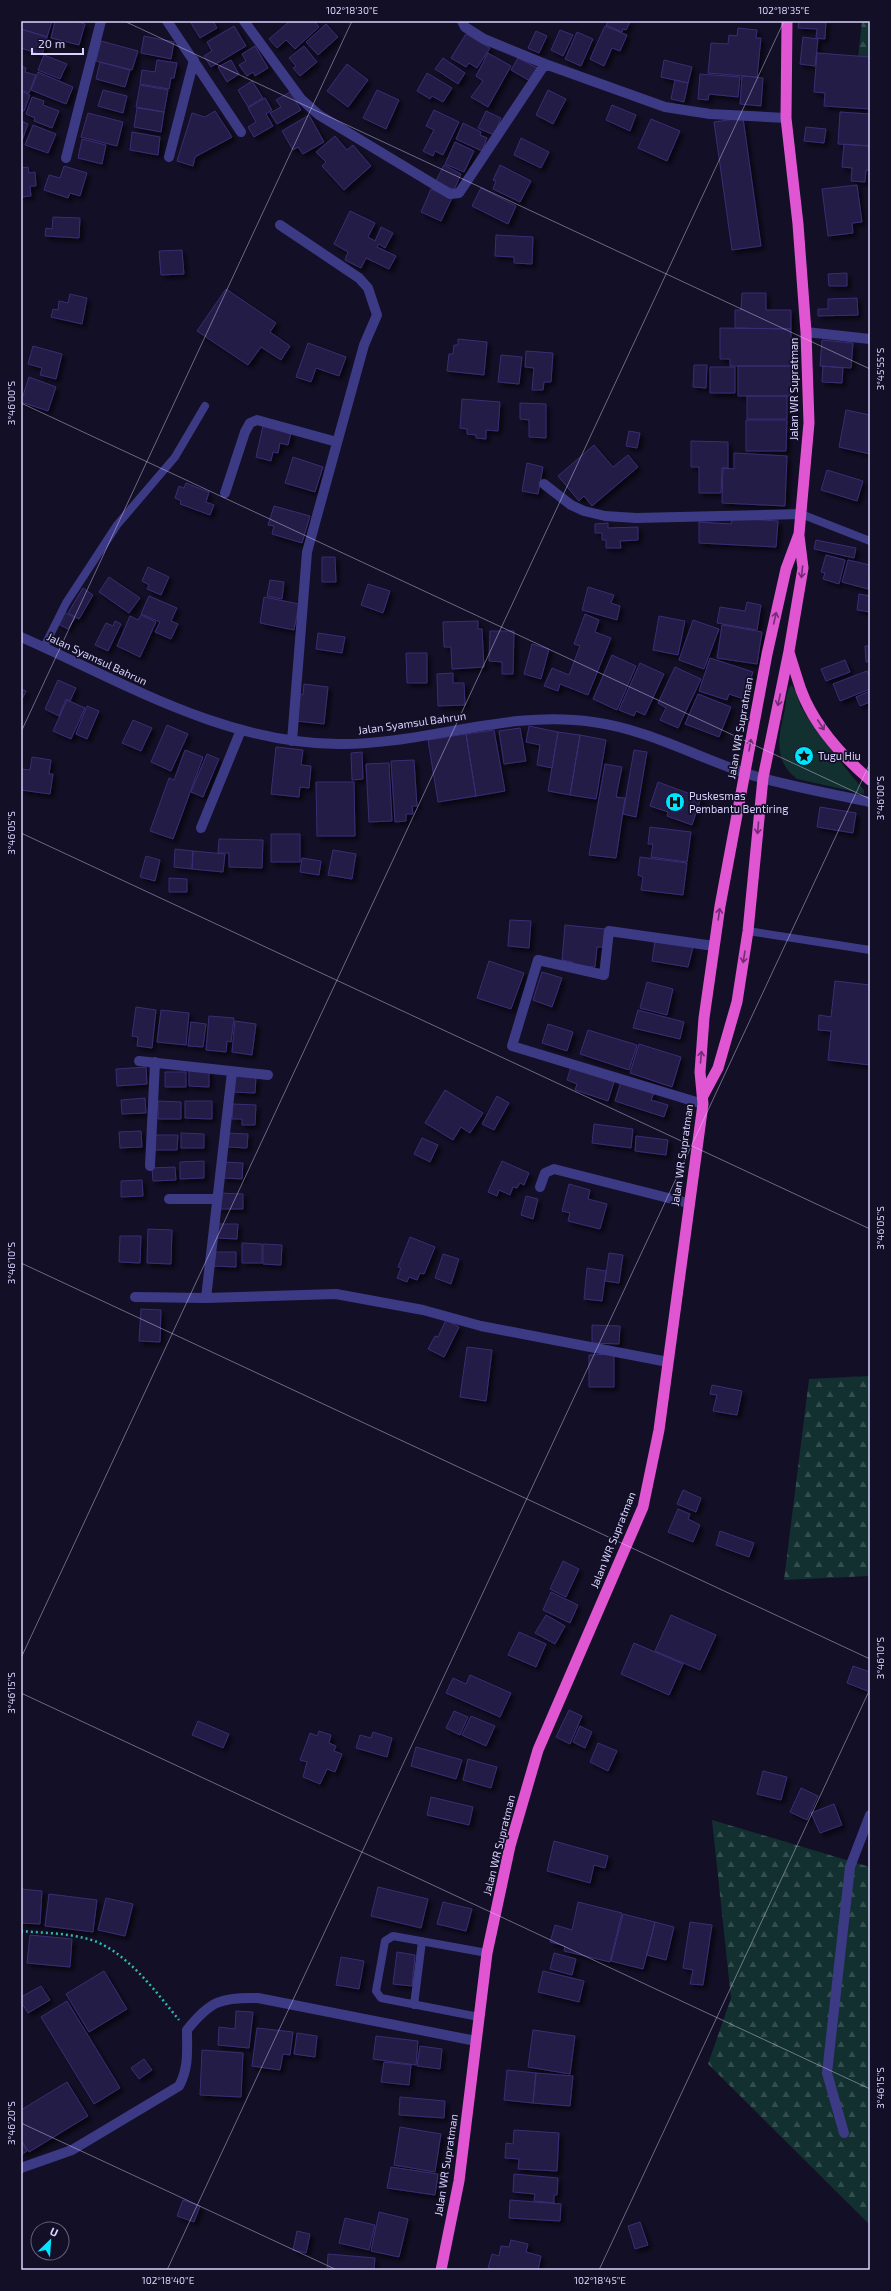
<svg xmlns="http://www.w3.org/2000/svg" width="891" height="2291" viewBox="0 0 891 2291" font-family="'Exo 2',sans-serif">
<style>
.forest{fill:url(#forest-firs)}
.green{fill:#12302f}
.building{fill:#241b47;stroke:#3b2d73;filter:url(#shadow)}
.lines{fill:none;stroke-linecap:round;stroke-linejoin:round}
.path{stroke:#2fb8b0;stroke-width:2.5;stroke-dasharray:2 3;stroke-linecap:butt}
.service{stroke:#3d3a85;stroke-width:8}
.minor{stroke:#3d3a85;stroke-width:10}
.trunk{stroke:#e055d1;stroke-width:11}
.oneway{stroke:#6f2e73}
.ticks{fill:none;stroke:#d9d4ff;stroke-width:1;stroke-opacity:0.45}
.labels{text-anchor:middle;stroke-width:3.5;stroke-linejoin:round;paint-order:stroke}
.street-label{font-size:11px;fill:#d9d4ff;stroke:#130f26}
.poi-label{font-size:11px;fill:#d9d4ff;stroke:#130f26;text-anchor:start}
.neatline{fill:none;stroke:#d9d4ff;stroke-width:1.5}
.ticks-label{font-size:10px;text-anchor:middle;fill:#d9d4ff}
</style>
<defs>
<pattern id="forest-firs" width="22" height="20" patternUnits="userSpaceOnUse"><rect width="22" height="20" fill="#12302f"/><path d="M5 1l3.5 6h-7zM16 11l3.5 6h-7z" fill="#344d4e"/></pattern>
<filter id="shadow"><feDropShadow dx="3.5" dy="3.5" stdDeviation="2" flood-color="#0009"/></filter>
</defs>
<rect width="100%" height="100%" fill="#130f26"/>
<path class="forest" d="M862 21H870V59L858 58Z
M870 1376V1576L784 1580 809 1379Z
M712 1820 870 1867V2225L708 2064 731 1998Z"/>
<path class="green" d="M791 685C798 691 798 703 803 710 822 738 842 765 864 790V794L797 779C772 760 779 735 785 709 786 701 786 691 791 685Z"/>
<path class="building" d="M21 21H52L47 37 21 29Z
M55 21H74L85 24 79 45 51 38Z
M195 21H213L217 28 200 38 191 23Z
M290 21H314L319 27 295 49 286 40 277 48 269 39Z
M606 21H628L630 22 626 30 623 29 622 32 606 25 608 22Z
M799 21H826L825 39 816 38 817 29 798 28Z
M326 24 338 37 318 55 306 42Z
M234 26 246 46 211 67 204 56 212 51 207 42Z
M605 26 627 35 620 51 612 48 604 66 590 59Z
M738 28 757 30 756 38H761L757 77 708 73 711 43 728 44 729 35 737 36Z
M21 29 47 37 42 55 21 48Z
M560 30 573 35 563 56 551 50Z
M536 31 547 36 539 53 528 48Z
M577 32 593 39 581 66 565 59Z
M466 34 490 48 477 68 469 63 466 67 451 58Z
M144 36 174 42 171 59 141 53Z
M803 37 818 39 815 66 800 64Z
M101 41 138 51 132 70 96 61Z
M255 46 268 68 255 76 253 72 247 76 239 65 246 61 242 54Z
M304 46 317 62 300 76 293 68 296 66 289 58Z
M488 53 511 66 488 107 471 97 483 81 476 76Z
M817 53 870 57V109L824 106 825 93 814 92Z
M44 55 67 64 60 79 38 70Z
M443 58 465 73 458 84 435 69Z
M518 58 537 68 530 81 511 70Z
M157 60 177 63 174 78H171L169 89 140 84 142 70 155 72Z
M231 60 239 74 227 82 218 67Z
M664 60 692 67 688 83 661 77Z
M100 62 130 70 125 87 96 79Z
M347 64 368 80 348 107 327 91Z
M21 66 26 68 25 72 36 75 29 93 21 90Z
M38 72 73 87 66 104 31 90Z
M427 73 452 88 443 102 432 96 430 99 417 91Z
M700 74 740 77 738 97 709 94 708 100 698 99Z
M742 76 763 78 761 106 740 104Z
M675 80 688 83 684 102 671 99Z
M252 81 263 98 248 107 238 90Z
M140 85 168 90 164 112 136 107Z
M103 90 127 96 123 113 98 106Z
M377 90 399 100 386 129 363 118Z
M548 90 566 99 553 124 536 115Z
M21 91 30 95 24 111 21 110Z
M290 92 301 110 277 124 270 113 281 107 276 100Z
M32 97 44 101 43 105 59 111 52 128 34 121 35 118 26 114Z
M265 98 272 110 266 114 273 126 254 137 248 127 256 122 248 108Z
M612 105 636 115 630 131 606 120Z
M137 108 164 112 161 132 134 127Z
M434 110 459 122 443 155 435 151 433 156 423 151 434 130 426 126Z
M215 111 232 137 195 157 193 166 177 161 192 113 205 117Z
M486 111 501 118 494 135 478 128Z
M840 112 870 114V146L838 144Z
M88 113 123 122 117 146 81 137Z
M309 115 324 142 303 154 298 147 293 150 282 131Z
M743 118 761 246 732 250 714 122Z
M651 119 680 131 667 161 638 148Z
M21 121 28 124 21 143Z
M463 123 481 132 480 135 487 138 482 151 456 139Z
M33 125 56 134 48 153 25 145Z
M806 127 826 129 824 143 804 141Z
M132 132 160 137 158 155 130 150Z
M335 136 347 150 353 145 371 166 344 190 322 166 326 162 316 152Z
M521 138 549 152 541 168 514 155Z
M82 139 106 145 102 164 78 158Z
M455 142 474 151 464 172 445 164Z
M844 144 870 146V170H866L865 182 851 181 852 168 842 167Z
M444 165 461 174 454 190 436 181Z
M500 165 531 181 520 202 493 189 496 181 493 180Z
M64 166 87 173 80 196 70 193 68 198 44 190 49 175 60 178Z
M28 167 29 173 35 172 36 186H30L31 196 21 197V168Z
M857 185 862 222 852 223 853 233 828 236 822 189Z
M481 188 516 206 508 224 472 206Z
M431 189 452 198 441 221 421 212Z
M350 211 375 223 368 237 375 241 381 227 393 233 385 248 379 244 377 247 396 256 389 269 366 258 361 268 345 260 348 252 334 244Z
M53 217 80 218 79 238 45 236 46 228 52 229Z
M496 235 533 237 532 264 514 263V257L495 256Z
M182 250 184 274 161 275 159 251Z
M847 273V286H829L828 274Z
M226 289 276 323 270 332 290 346 281 360 261 347 248 365 197 331Z
M742 293H766V310H791V329L735 328V310H741Z
M70 294 87 298 82 324 51 317 53 309 58 310 59 301 68 303Z
M857 298 858 315 818 316V309H828V299Z
M720 328 791 329V366H730V359H720Z
M458 339 487 342 484 375 447 371 449 354H453L454 345H458Z
M822 340 853 343 851 368 820 366Z
M308 343 346 357 339 376 316 368 311 382 296 377Z
M33 346 62 354 56 379 40 375 42 368 28 364Z
M526 351 553 353 551 382H544L543 390H532L534 368 525 367Z
M501 355 522 357 519 384 498 382Z
M694 365H707L706 388 693 387Z
M738 366H791L790 396H738Z
M823 366 843 368 842 383 822 382Z
M710 367H735V393H710Z
M29 377 56 387 48 411 21 402Z
M747 396H787V419H747Z
M462 399 500 402 498 431 486 430V439L476 438V435L467 434V429L460 428Z
M520 403 546 404V438L529 437V420L520 419Z
M846 410 870 415V454L839 447Z
M746 420H787L786 451H746Z
M263 426 291 433 288 445 280 443 278 453 273 452 271 461 256 457Z
M629 431 640 433 637 448 626 446Z
M691 441 728 442V468H722L721 493H699V467H691Z
M594 445 613 467 628 455 638 467 592 506 584 496 579 501 558 476Z
M734 453 787 456 785 506 722 503 723 468 734 469Z
M293 457 323 467 315 492 285 483Z
M527 463 543 467 538 494 522 491Z
M827 470 863 481 857 501 821 490Z
M186 483 209 492 206 502 214 505 210 515 180 504 181 501 175 498 179 486 184 488Z
M274 506 310 516 302 543 272 534 274 526 268 525Z
M732 518 778 521 776 547 699 543V522L731 524Z
M608 523V528L638 527V540L620 541 621 548H606V540H602V533H595V524Z
M816 540 856 548 854 558 814 549Z
M826 555 845 560 839 584 823 579 825 573 821 572Z
M322 557H335L336 582H322Z
M848 560 870 565 868 589 842 582Z
M148 567 169 577 161 595 147 589 149 585 142 581Z
M109 577 140 598 129 613 99 592Z
M270 580 284 582 282 599 267 596Z
M368 584 390 591 383 613 361 605Z
M588 587 614 595 611 603 620 606 617 620 582 610Z
M83 588 93 595 79 619 68 613Z
M859 594 870 596V612L857 610Z
M149 596 177 608 171 621 178 624 171 639 155 632 160 622 141 614Z
M264 597 299 604 294 630 260 623Z
M747 602 761 605 757 630 717 623 720 607 745 611Z
M64 612 75 618 68 629 58 624Z
M585 614 599 620 595 632 611 638 588 695 560 684 558 691 544 686 552 668 569 675 580 646 574 644Z
M141 615 156 622 140 657 117 646 130 616 138 620Z
M659 616 685 621 678 655 653 650Z
M693 620 719 629 704 669 679 660Z
M115 621 121 624 108 651 95 645 106 623 113 626Z
M478 621V629H482L484 667 452 669 451 647H444L443 622Z
M722 625 762 632 757 664 717 658Z
M490 631H514L513 674H502V662L489 661Z
M318 633 345 637 342 653 316 649Z
M532 644 549 649 541 679 524 674Z
M865 646H870V661L866 662Z
M406 653H427V683H407Z
M612 655 636 666 617 710 593 699Z
M710 658 753 672 744 699 729 694 727 700 699 691Z
M845 660 850 672 826 681 821 669Z
M640 663 664 674 645 715 636 711 634 716 619 710Z
M675 667 701 679 678 728 660 720 666 708 658 703Z
M867 671 870 678V689L840 701 833 684Z
M453 673V683H464L465 705 438 706 437 674Z
M58 680 76 688 70 701 66 699 59 716 45 709Z
M304 684 328 687 324 724 296 721 299 694 303 695Z
M21 689 26 691 21 701Z
M870 691V702L860 706 856 697Z
M698 694 731 707 719 737 685 724Z
M67 700 85 708 71 739 53 731Z
M87 706 99 711 87 739 76 734Z
M133 720 152 728 141 751 122 743Z
M167 725 188 734 171 771 151 762Z
M529 726 558 732 552 768 537 765 540 745 526 742Z
M520 728 526 761 504 764 499 731Z
M494 730 505 791 476 796 466 734Z
M558 732 580 735 570 795 548 791Z
M466 734 476 796 438 802 428 740Z
M580 735 606 740 596 799 570 795Z
M276 747 303 750 301 765 311 766 309 788 300 787 299 797 271 794Z
M185 750 203 757 173 839 150 831 169 778 174 780Z
M634 750 647 752 636 817 623 814Z
M362 752 363 779 352 780 351 753Z
M207 754 219 759 203 797 191 792Z
M32 757 51 760 49 774H53L50 794 21 790V769L30 770Z
M414 760 417 806H412L413 814H406V821L395 822 391 761Z
M389 763 392 821 369 822 366 764Z
M605 764 622 767 616 797 625 798 616 858 589 855Z
M316 782H354L355 836H317Z
M658 782 701 798 692 825 667 816 668 812 650 806Z
M820 807 856 813 853 833 817 827Z
M650 827 691 832 687 862 651 857 653 844H648Z
M271 834H300V862H271Z
M219 839 263 840 262 868 229 867V853H218Z
M175 849 193 851 192 869 174 867Z
M333 850 356 854 352 879 328 875Z
M193 851 225 854 223 872 192 869Z
M146 856 160 860 155 881 140 877Z
M640 857 687 863 683 895 641 890 643 877 638 875Z
M302 858 321 861 319 875 300 872Z
M169 878 187 879V892H169Z
M510 920 531 921 529 948 508 946Z
M565 925 605 929 603 947H597L595 967 572 965 573 962 562 960Z
M655 941 693 947 688 967 652 961Z
M489 961 524 973 511 1009 477 998Z
M542 972 562 978 552 1007 533 1000Z
M835 981 870 985V1065L828 1060 831 1031 818 1030 819 1015 831 1017Z
M647 982 673 989 667 1015 640 1008Z
M136 1007 156 1010 152 1048 137 1046 138 1037 132 1036Z
M161 1010 189 1013 186 1045 157 1042Z
M638 1010 684 1022 680 1039 633 1028Z
M209 1016 234 1018 231 1042 227 1041 226 1052 206 1050Z
M235 1021 256 1024 252 1055 232 1052Z
M191 1022 206 1024 203 1047 188 1046Z
M548 1024 573 1032 567 1051 542 1043Z
M588 1030 637 1045 629 1070 580 1054Z
M639 1044 681 1057 672 1087 630 1073Z
M146 1067 147 1084 117 1086 116 1069Z
M571 1067 614 1082 608 1101 575 1090 577 1084 567 1080Z
M189 1070H209V1087L189 1086Z
M165 1072H186V1087H165Z
M234 1076 256 1077 255 1093 233 1092Z
M621 1082 654 1093 651 1100 668 1105 664 1117 615 1101Z
M445 1090 483 1113 470 1133 461 1127 453 1140 425 1123Z
M497 1096 509 1103 494 1130 482 1124Z
M145 1098 146 1113 122 1114 121 1100Z
M158 1101 181 1102V1119H158Z
M185 1101H212V1119L185 1118Z
M233 1104 256 1105 255 1125H242V1119H232Z
M594 1124 633 1129 631 1148 592 1143Z
M141 1131 142 1147 120 1148 119 1132Z
M181 1133 204 1134V1148H181Z
M227 1133 248 1134 247 1148 227 1147Z
M155 1135H178L177 1150H155Z
M636 1136 668 1140 666 1155 635 1151Z
M422 1138 438 1145 430 1162 414 1154Z
M204 1161V1178L180 1179V1162Z
M502 1161 529 1173 524 1185 520 1183 517 1188 513 1187 510 1195 499 1190 497 1196 488 1192Z
M223 1162 243 1163 242 1179 223 1178Z
M175 1167 176 1180 153 1181 152 1168Z
M142 1180 143 1196 121 1197V1181Z
M569 1184 590 1190 588 1199 607 1204 600 1229 568 1221 570 1213 562 1211Z
M220 1193 243 1194V1209H220Z
M526 1196 538 1199 533 1219 521 1215Z
M216 1224H238L237 1239 216 1238Z
M148 1229 172 1230 171 1264 147 1263Z
M120 1236H141L140 1263 119 1262Z
M410 1237 435 1247 424 1274 420 1273 417 1280 409 1277 407 1282 397 1278 401 1268 398 1267Z
M242 1243 262 1244V1263H242Z
M263 1244 282 1245 281 1265 263 1264Z
M213 1252H236V1267L213 1266Z
M609 1253 623 1255 619 1283 605 1281Z
M443 1254 459 1259 451 1284 435 1278Z
M587 1268 606 1271 602 1301 584 1299Z
M141 1309 161 1310 160 1342 139 1341Z
M446 1320 459 1327 444 1357 428 1349 435 1336 438 1337Z
M592 1325 620 1326 619 1344 592 1343Z
M467 1347 492 1350 486 1401 460 1397Z
M614 1354V1387H589V1355Z
M712 1385 742 1391 737 1415 713 1411 717 1395 710 1394Z
M683 1490 701 1498 696 1512 677 1504Z
M678 1509 690 1514 688 1519 700 1525 693 1542 668 1532Z
M720 1531 754 1543 749 1557 716 1545Z
M563 1561 579 1569 566 1597 550 1589Z
M551 1592 578 1605 570 1623 543 1610Z
M546 1615 565 1626 555 1644 535 1633Z
M671 1615 716 1635 700 1670 655 1651Z
M519 1632 546 1644 536 1667 508 1655Z
M634 1643 683 1664 669 1695 621 1674Z
M853 1666 870 1672V1692L847 1683Z
M470 1675 511 1693 500 1717 446 1693 453 1678 466 1684Z
M569 1710 582 1716 570 1744 556 1737Z
M454 1711 468 1717 460 1735 446 1728Z
M471 1716 495 1726 486 1746 462 1735Z
M198 1721 229 1734 223 1748 192 1735Z
M580 1726 592 1732 585 1748 573 1742Z
M319 1731 331 1735 329 1743 336 1746 334 1751 342 1754 335 1772 327 1769 320 1784 303 1777 307 1762 300 1760 310 1733 317 1736Z
M373 1732 392 1738 387 1757 356 1748 360 1735 371 1738Z
M598 1743 617 1751 608 1771 590 1762Z
M416 1747 462 1760 456 1779 411 1766Z
M468 1759 497 1767 491 1788 463 1780Z
M763 1771 787 1777 781 1800 757 1794Z
M801 1788 818 1796 807 1820 790 1812Z
M431 1797 473 1807 469 1825 427 1815Z
M834 1804 842 1825 820 1833 811 1813Z
M554 1841 608 1856 605 1868 594 1865 590 1883 547 1871Z
M378 1887 428 1899 421 1928 371 1916Z
M21 1889 42 1891 40 1924 21 1923Z
M49 1894 97 1900 93 1932 45 1926Z
M106 1898 133 1904 125 1936 98 1930Z
M443 1902 472 1909 466 1931 437 1924Z
M578 1902 622 1913 610 1962 564 1951 565 1946 550 1942 555 1925 572 1930Z
M623 1914 655 1922 643 1969 611 1961Z
M655 1922 674 1927 666 1960 647 1955Z
M690 1922 712 1925 703 1985 690 1984 693 1970 683 1968Z
M30 1935 72 1939 70 1967 27 1963Z
M397 1952 415 1955 412 1986 393 1984Z
M554 1953 576 1959 572 1975 550 1969Z
M341 1957 364 1961 359 1989 336 1985Z
M104 1971 127 2009 89 2032 66 1994Z
M543 1971 584 1981 579 2002 538 1992Z
M41 1986 50 2000 28 2013 21 2002V1997Z
M67 2001 120 2088 94 2104 41 2017Z
M236 2011 253 2012 249 2048 218 2045 219 2027 235 2029Z
M257 2028 293 2032 290 2055 283 2054 280 2070 252 2066Z
M533 2030 575 2036 570 2074 528 2067Z
M297 2033 317 2036 315 2057 294 2054Z
M376 2036 418 2041 416 2065 373 2059Z
M420 2046 442 2049 440 2069 417 2066Z
M202 2050 243 2053 241 2097 200 2095Z
M144 2059 152 2070 139 2079 131 2068Z
M384 2062 411 2065 409 2085 381 2082Z
M507 2070 536 2073 533 2103 504 2100Z
M536 2073 573 2076 570 2106 533 2103Z
M67 2082 88 2116 29 2152 21 2140V2110Z
M400 2097 445 2101 444 2118 399 2115Z
M400 2127 441 2134 435 2172 394 2165Z
M514 2130 559 2133 557 2171 518 2169 519 2159 505 2158 506 2143 513 2144Z
M21 2141 27 2151 21 2155Z
M391 2167 438 2174 435 2195 387 2188Z
M514 2174 558 2178 557 2195H554V2203L534 2201 535 2194 513 2192Z
M183 2200 200 2206 194 2222 177 2216Z
M510 2200 561 2204 560 2221 509 2218Z
M379 2212 408 2219 399 2257 371 2251Z
M345 2218 375 2225 369 2250 339 2243Z
M640 2222 648 2245 635 2249 628 2226Z
M297 2231 310 2234 306 2253 293 2250Z
M511 2240 528 2244 526 2252 541 2256 538 2270H495L488 2268 492 2254 499 2256 501 2246 509 2247Z
M328 2254 375 2258 374 2270H327Z"/>
<g class="lines">
<path class="path" d="M21 1931C43 1933 67 1933 88 1939 124 1948 157 1993 179 2020"/>
<path class="service" d="M801 514 870 541
M44 647 66 603 117 525 175 457 205 406
M748 931 870 950
M414 2005 422 1941
M479 2017 381 1998 376 1991 385 1941 393 1936 487 1953"/>
<path class="minor" d="M167 21 241 132
M244 21 301 99 319 115 450 194 459 193 545 64
M462 21 465 27 484 39 545 64 665 107 710 114 786 118
M169 157 194 60
M66 158 101 21
M280 225 359 278 368 288 377 315 364 345 307 552 292 741
M806 332 870 339
M544 484 571 505 584 511 605 516 636 518 801 514
M225 493 245 432 250 423 257 420 337 442
M21 637C123 682 223 743 338 744 424 745 507 709 593 722 646 729 695 756 745 773 785 786 829 793 870 802
M201 828 241 730
M139 1061 268 1075
M703 1104 512 1046 538 960 604 975 609 931 714 946
M150 1166 155 1062
M540 1187 545 1173 554 1169 688 1203
M169 1199H217
M135 1297 206 1298 336 1294 423 1310 481 1326 668 1362
M206 1298 232 1072
M844 2133 827 2073 850 1867 870 1815
M21 2168 72 2150 179 2086C189 2068 187 2050 187 2030 210 2001 221 1997 258 1998L476 2041"/>
<path class="trunk" d="M789 652C793 665 797 678 801 690 814 725 842 756 870 780
M703 1096 718 1068 737 1002 748 931 763 778 789 651 803 568 799 536
M441 2270 459 2181 487 1953 510 1846 538 1750 643 1507 659 1430 703 1104 700 1072 704 1018 720 906 767 654 786 569 799 534 809 423 806 332 798 224 786 118 787 21"/>
</g>
<defs><path id="oneway-shaft" d="M-6 0H5M1.5-3L5.5 0L1.5 3" fill="none" stroke-width="1.6" stroke-linecap="round" stroke-linejoin="round"/></defs>
<g class="oneway">
<use href="#oneway-shaft" transform="translate(802 572) rotate(96)"/>
<use href="#oneway-shaft" transform="translate(775 618) rotate(-77)"/>
<use href="#oneway-shaft" transform="translate(779 700) rotate(102)"/>
<use href="#oneway-shaft" transform="translate(821 725) rotate(57)"/>
<use href="#oneway-shaft" transform="translate(750 745) rotate(-80)"/>
<use href="#oneway-shaft" transform="translate(758 828) rotate(95)"/>
<use href="#oneway-shaft" transform="translate(719 914) rotate(-82)"/>
<use href="#oneway-shaft" transform="translate(744 957) rotate(99)"/>
<use href="#oneway-shaft" transform="translate(701 1057) rotate(-85)"/>
</g>
<path class="ticks" d="M124 21 870 369M21 403 870 799M21 732 352 21M21 833 870 1229M21 1263 870 1659M21 1658 784 21M21 1693 870 2089M21 2123 337 2270M167 2270 870 763M599 2270 870 1689"/>
<defs>
<g id="sight-disc" transform="scale(1)"><circle r="9.5" fill="#00e5ff" stroke="#130f26"/><path d="M0-6L1.8-2.2L6-1.7L2.9 1.2L3.7 5.4L0 3.3L-3.7 5.4L-2.9 1.2L-6-1.7L-1.8-2.2Z" fill="#111"/></g>
<g id="hospital-disc" transform="scale(1)"><circle r="9.5" fill="#00e5ff" stroke="#130f26"/><path d="M-5-5h3v3.5h4V-5h3V5h-3V1.5h-4V5h-3Z" fill="#111"/></g>
</defs>
<g fill-rule="evenodd">
<use href="#sight-disc" x="804" y="756"/>
<use href="#hospital-disc" x="675" y="802"/>
</g>
<g class="labels">
<g class="street-label">
<text transform="translate(794 389) rotate(-90)" y="4">Jalan WR Supratman</text>
<text transform="translate(97 659) rotate(25)" y="4">Jalan Syamsul Bahrun</text>
<text transform="translate(412 723) rotate(-8)" y="4">Jalan Syamsul Bahrun</text>
<text transform="translate(740 728) rotate(-80)" y="4">Jalan WR Supratman</text>
<text transform="translate(682 1155) rotate(-82)" y="4">Jalan WR Supratman</text>
<text transform="translate(613 1540) rotate(-68)" y="4">Jalan WR Supratman</text>
<text transform="translate(499 1845) rotate(-76)" y="4">Jalan WR Supratman</text>
<text transform="translate(446 2165) rotate(-81)" y="4">Jalan WR Supratman</text>
</g>
<g class="poi-label">
<text x="818" y="760">Tugu Hiu</text>
<text x="689" y="800">Puskesmas<tspan x="689" dy="13">Pembantu Bentiring</tspan></text>
</g>
</g>
<rect width="891" height="2291" fill="none" stroke="#130f26" stroke-width="44"/>
<g transform="translate(50 2241) rotate(25)"><circle r="19" fill="#130f26" stroke="#625e7d"/>
<path d="M0-3L7 15L0 10L-7 15Z" fill="#00e5ff"/>
<text y="-6" font-size="11" font-weight="bold" text-anchor="middle" fill="#d9d4ff">U</text>
</g>
<path d="M32 48v6h51v-6" fill="none" stroke="#d9d4ff" stroke-width="2"/>
<text x="38" y="48" font-size="12" fill="#d9d4ff" stroke="#130f26" stroke-width="3" paint-order="stroke">20 m</text>
<rect x="22" y="22" width="847" height="2247" class="neatline"/>
<g class="ticks-label">
<text x="352" y="14">102°18'30"E</text>
<text x="784" y="14">102°18'35"E</text>
<text transform="translate(880 369) rotate(-90)" y="4">3°45'55"S</text>
<text transform="translate(11 403) rotate(-90)" y="4">3°46'00"S</text>
<text transform="translate(880 798) rotate(-90)" y="4">3°46'00"S</text>
<text transform="translate(11 833) rotate(-90)" y="4">3°46'05"S</text>
<text transform="translate(880 1228) rotate(-90)" y="4">3°46'05"S</text>
<text transform="translate(11 1263) rotate(-90)" y="4">3°46'10"S</text>
<text transform="translate(880 1658) rotate(-90)" y="4">3°46'10"S</text>
<text transform="translate(11 1693) rotate(-90)" y="4">3°46'15"S</text>
<text transform="translate(880 2088) rotate(-90)" y="4">3°46'15"S</text>
<text transform="translate(11 2123) rotate(-90)" y="4">3°46'20"S</text>
<text x="168" y="2284">102°18'40"E</text>
<text x="600" y="2284">102°18'45"E</text>
</g>
</svg>
